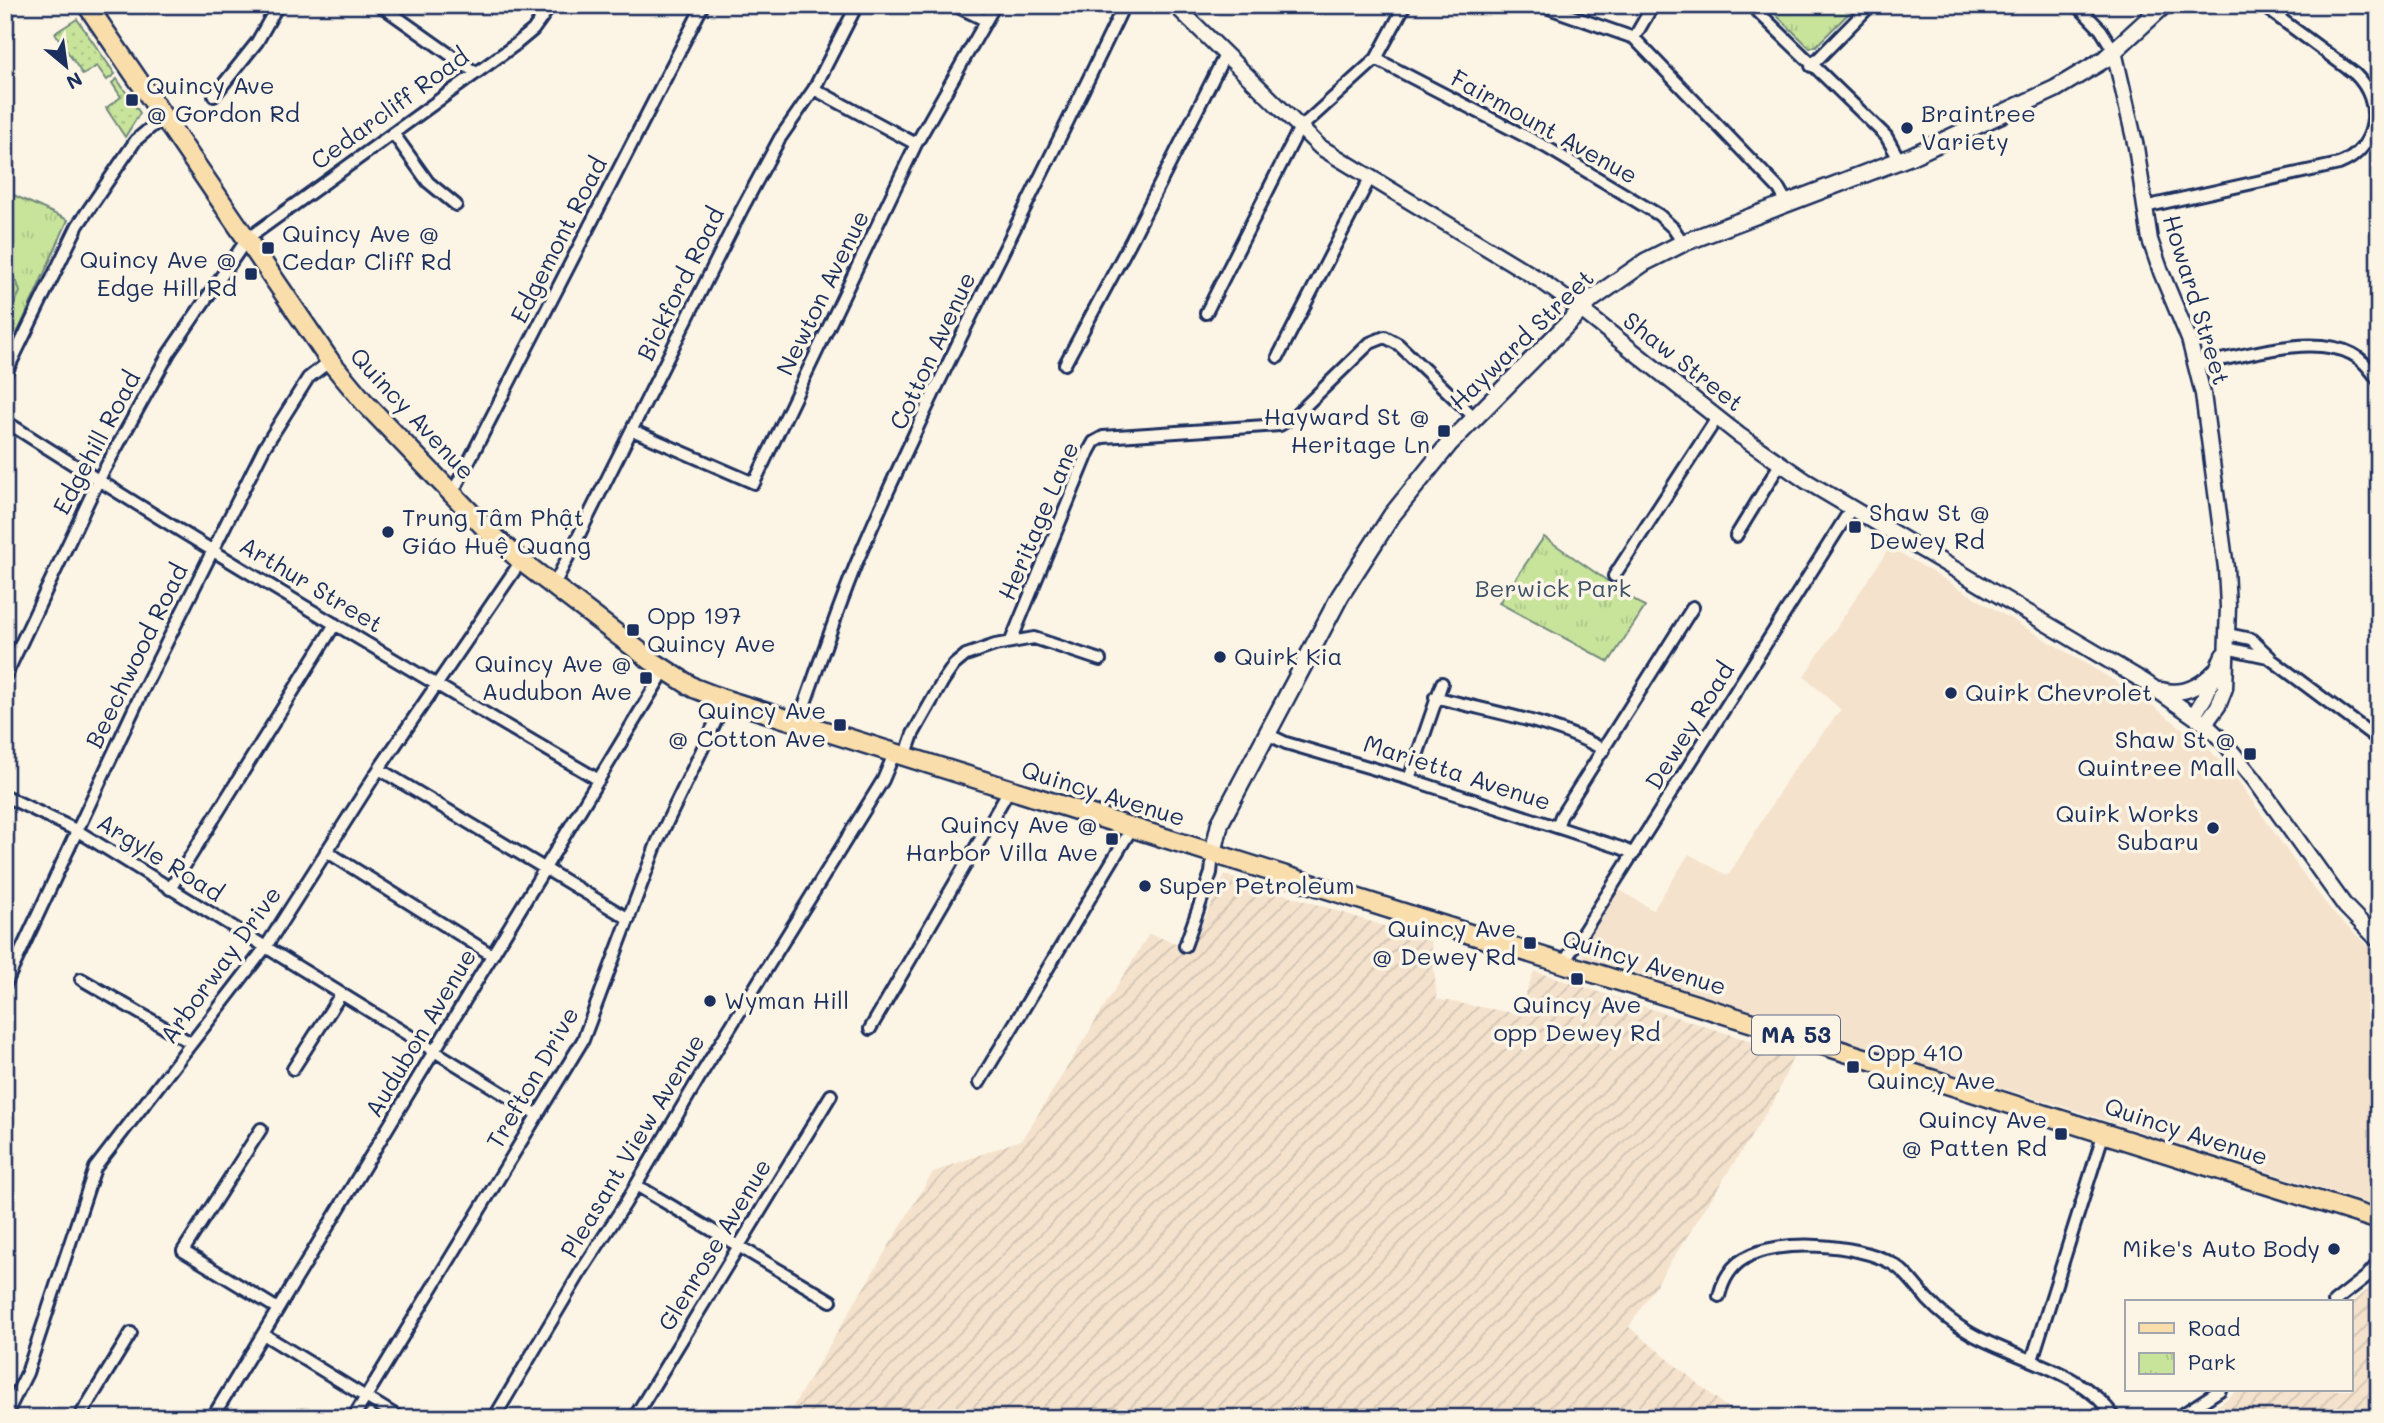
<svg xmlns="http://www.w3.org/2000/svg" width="2384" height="1423" viewBox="0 0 2384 1423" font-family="Mali,sans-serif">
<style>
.built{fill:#f4e2cc}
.industrial{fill:url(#industrial-furrows)}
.grass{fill:url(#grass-dots);stroke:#728a7c;stroke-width:2}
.park{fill:url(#park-tufts);stroke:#728a7c;stroke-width:2}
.garden{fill:#c8e49b;stroke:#728a7c;stroke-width:2}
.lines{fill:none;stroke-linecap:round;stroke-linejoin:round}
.minor-casing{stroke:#1b2f5e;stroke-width:16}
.tertiary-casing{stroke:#1b2f5e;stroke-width:19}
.secondary-casing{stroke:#1b2f5e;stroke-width:21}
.primary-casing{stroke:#1b2f5e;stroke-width:23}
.minor{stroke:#fcf5e5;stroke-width:10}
.tertiary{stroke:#fcf5e5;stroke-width:14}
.secondary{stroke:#fcf5e5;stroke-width:16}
.primary{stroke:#f9deab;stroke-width:18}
.poi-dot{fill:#1b2f5e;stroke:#fcf5e5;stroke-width:2.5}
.labels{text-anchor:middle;stroke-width:7;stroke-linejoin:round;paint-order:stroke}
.shield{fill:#fcf5e5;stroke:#5e6a86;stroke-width:2}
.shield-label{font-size:23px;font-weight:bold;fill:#1b2f5e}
.poi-label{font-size:24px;fill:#1b2f5e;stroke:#fcf5e5;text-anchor:start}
.street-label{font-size:24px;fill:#1b2f5e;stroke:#fcf5e5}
.park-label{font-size:24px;fill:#3e536a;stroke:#fcf5e5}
</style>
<defs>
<pattern id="industrial-furrows" width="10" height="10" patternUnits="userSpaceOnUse" patternTransform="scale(1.75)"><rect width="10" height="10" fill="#f4e2cc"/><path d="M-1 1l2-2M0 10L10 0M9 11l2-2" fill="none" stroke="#d1c2b2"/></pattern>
<pattern id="grass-dots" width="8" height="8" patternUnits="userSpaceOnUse" patternTransform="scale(1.75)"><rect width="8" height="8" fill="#c8e49b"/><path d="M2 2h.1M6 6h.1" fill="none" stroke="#abc488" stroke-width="1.8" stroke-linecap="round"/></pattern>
<pattern id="park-tufts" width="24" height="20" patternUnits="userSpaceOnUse" patternTransform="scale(1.75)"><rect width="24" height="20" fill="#c8e49b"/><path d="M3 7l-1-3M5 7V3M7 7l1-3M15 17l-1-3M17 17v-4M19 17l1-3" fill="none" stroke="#abc488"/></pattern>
</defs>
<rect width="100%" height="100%" fill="#fcf5e5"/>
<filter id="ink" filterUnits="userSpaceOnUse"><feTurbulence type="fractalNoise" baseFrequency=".0143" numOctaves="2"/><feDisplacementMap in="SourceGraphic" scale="14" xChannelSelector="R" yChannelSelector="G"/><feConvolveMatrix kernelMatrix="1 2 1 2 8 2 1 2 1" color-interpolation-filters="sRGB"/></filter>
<g filter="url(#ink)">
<path class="built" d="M1890 547 2140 696 2208 748 2239 782 2309 882 2336 916 2379 956V1207L2058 1105 1696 997 1586 961 1581 953 1583 946 1618 889 1653 910 1689 854 1728 876 1791 773 1841 710 1804 676Z"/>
<path class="industrial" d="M1225 875 1431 941 1437 999 1518 1014 1534 971 1794 1055 1775 1099 1629 1327 1740 1418H786L933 1172 1023 1139 1149 934 1191 948Z
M2379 1282V1418H2195L2216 1407 2238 1390H2351V1303Z"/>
<path class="grass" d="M77 19 115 74 107 80 97 66 83 75 55 33Z
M117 79 140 113 125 137 106 108 121 97 112 83Z"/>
<path class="park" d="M1766 5H1857L1816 46 1810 48Z
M5 191 68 220 5 361Z
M1544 537 1645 607 1609 662 1499 603Z"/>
<path class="garden" d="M5 276 17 282 20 292 5 324Z"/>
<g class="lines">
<g class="minor-casing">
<path id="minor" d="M380 5 476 73
M954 5 985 20
M1540 5 1634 38 1779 189 1787 203
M1751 5 1886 136 1900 161
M2077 5 2101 30 2114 51
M95 17 107 5
M1634 38 1653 5
M1376 59 1546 147 1659 215 1673 228 1683 243
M1811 66 1871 5
M814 89 916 144
M214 96 257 42 278 5
M393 133 428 182 456 205
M2144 207 2339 164C2378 149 2384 102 2355 74L2262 5
M1206 313 1299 129 1376 59 1405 5
M1278 357 1370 178
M1065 364 1131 241 1225 55
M2197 365C2241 357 2310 333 2352 354 2364 360 2371 371 2379 381
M5 375 78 225 136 140 162 118
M5 421C200 546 399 663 599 780
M632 430 754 483 916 144 995 5
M452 494 703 5
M1736 536 1780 464
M1614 576 1717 418
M553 587 742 209 780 138 814 89 857 5
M2227 634 2251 639 2270 657
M1011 641 1089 451 1094 442 1103 437 1280 425 1295 416 1370 343 1385 337 1398 344 1474 417
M2226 648 2268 657 2379 740
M5 677 98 481 169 353 247 239 515 45 533 30 551 5
M1435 697C1489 712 1555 721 1604 750
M798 723C817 670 835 616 856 564 937 374 1036 192 1124 5
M1267 734 1286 743 1409 779 1621 848 1634 854
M905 757 913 734 943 681 954 665 966 655 995 645 1034 638 1100 660
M379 769 629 919
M1409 779 1442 683
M5 796 76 830 538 1115
M1557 827 1561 816 1693 607
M326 851 492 955
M170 889 335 624
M1185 946 1211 873 1213 854
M1563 964 1851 509
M81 979 191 1043
M5 985 141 694 264 448 308 378 330 361
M870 1029 1009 790
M293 1069 341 994
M979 1083 1132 828
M261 1129 183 1251 278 1309
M636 1185 831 1301
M1719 1296C1723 1280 1731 1266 1745 1258 1778 1238 1858 1244 1891 1263 1906 1271 1916 1287 1928 1300 1940 1313 1954 1324 1970 1333 2018 1361 2081 1368 2115 1418
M2334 1302 2366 1277 2379 1262
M263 1334 400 1418
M2032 1360 2104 1132
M5 1417 27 1373 95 1168 265 948 379 769 521 561
M79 1418 131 1333
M212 1418 665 670
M353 1418 583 1040 657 843 726 700
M494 1418 580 1273 625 1204 702 1073 883 780 894 754
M634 1418 831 1095
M2177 1418 2220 1390"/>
</g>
<g class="tertiary-casing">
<path id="tertiary" d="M1175 5 1320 147 1540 280 1580 309 1739 435 1806 481 2145 682 2205 724 2223 741 2254 779 2345 906 2379 941
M2114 51 2136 147 2150 240 2161 272 2189 339 2203 394 2226 568 2228 607 2225 688 2218 706 2205 724
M2161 690C2182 696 2200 687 2215 671
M2194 715 2205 697 2223 655"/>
</g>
<g class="secondary-casing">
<path id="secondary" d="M1213 854 1220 823 1340 596 1392 515 1449 444 1592 299 1645 262 1683 243 1911 156 2055 89 2105 59 2164 5"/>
</g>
<g class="primary-casing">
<path id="primary" d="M87 5 330 361 364 402 490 533 521 561 652 661 694 688 720 698 2379 1220"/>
</g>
<use href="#minor" class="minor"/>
<use href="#tertiary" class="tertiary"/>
<use href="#secondary" class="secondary"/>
<use href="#primary" class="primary"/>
</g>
</g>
<g class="poi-dot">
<rect x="125" y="93" width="14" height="14" rx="3.5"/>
<circle cx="1907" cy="128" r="7"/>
<rect x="261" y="241" width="14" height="14" rx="3.5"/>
<rect x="244" y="267" width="14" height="14" rx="3.5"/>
<rect x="1437" y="424" width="14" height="14" rx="3.5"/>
<rect x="1848" y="520" width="14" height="14" rx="3.5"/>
<circle cx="388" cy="532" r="7"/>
<rect x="626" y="623" width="14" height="14" rx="3.5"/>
<circle cx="1220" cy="657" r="7"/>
<rect x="639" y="671" width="14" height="14" rx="3.5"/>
<circle cx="1951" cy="693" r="7"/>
<rect x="833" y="718" width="14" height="14" rx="3.5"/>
<rect x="2243" y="747" width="14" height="14" rx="3.5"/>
<circle cx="2213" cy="828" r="7"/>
<rect x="1105" y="832" width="14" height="14" rx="3.5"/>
<circle cx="1145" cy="886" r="7"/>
<rect x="1523" y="936" width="14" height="14" rx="3.5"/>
<rect x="1570" y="972" width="14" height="14" rx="3.5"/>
<circle cx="710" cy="1001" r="7"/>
<rect x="1846" y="1060" width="14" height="14" rx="3.5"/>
<rect x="2054" y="1127" width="14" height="14" rx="3.5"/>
<circle cx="2334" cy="1249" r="7"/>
</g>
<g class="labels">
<rect class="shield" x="1752" y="1015.5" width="88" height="39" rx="5"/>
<g class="shield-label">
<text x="1796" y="1043">MA 53</text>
</g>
<g class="poi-label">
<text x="146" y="94">Quincy Ave<tspan x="146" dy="28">@ Gordon Rd</tspan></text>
<text x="1921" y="122">Braintree<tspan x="1921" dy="28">Variety</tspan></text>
<text x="282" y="242">Quincy Ave @<tspan x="282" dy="28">Cedar Cliff Rd</tspan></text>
<text x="237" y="268" text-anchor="end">Quincy Ave @<tspan x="237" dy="28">Edge Hill Rd</tspan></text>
<text x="1430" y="425" text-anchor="end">Hayward St @<tspan x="1430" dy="28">Heritage Ln</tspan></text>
<text x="1869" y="521">Shaw St @<tspan x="1869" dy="28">Dewey Rd</tspan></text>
<text x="402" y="526">Trung Tâm Phật<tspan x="402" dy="28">Giáo Huệ Quang</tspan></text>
<text x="647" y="624">Opp 197<tspan x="647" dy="28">Quincy Ave</tspan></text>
<text x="1234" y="665">Quirk Kia</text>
<text x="632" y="672" text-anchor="end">Quincy Ave @<tspan x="632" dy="28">Audubon Ave</tspan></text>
<text x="1965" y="701">Quirk Chevrolet</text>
<text x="826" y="719" text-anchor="end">Quincy Ave<tspan x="826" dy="28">@ Cotton Ave</tspan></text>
<text x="2236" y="748" text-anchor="end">Shaw St @<tspan x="2236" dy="28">Quintree Mall</tspan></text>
<text x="2199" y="822" text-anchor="end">Quirk Works<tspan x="2199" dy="28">Subaru</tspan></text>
<text x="1098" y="833" text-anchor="end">Quincy Ave @<tspan x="1098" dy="28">Harbor Villa Ave</tspan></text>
<text x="1159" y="894">Super Petroleum</text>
<text x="1516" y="937" text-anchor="end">Quincy Ave<tspan x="1516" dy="28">@ Dewey Rd</tspan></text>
<text x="724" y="1009">Wyman Hill</text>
<text x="1577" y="1013" text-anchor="middle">Quincy Ave<tspan x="1577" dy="28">opp Dewey Rd</tspan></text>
<text x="1867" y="1061">Opp 410<tspan x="1867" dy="28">Quincy Ave</tspan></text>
<text x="2047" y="1128" text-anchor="end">Quincy Ave<tspan x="2047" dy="28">@ Patten Rd</tspan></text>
<text x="2320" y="1257" text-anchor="end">Mike's Auto Body</text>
</g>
<g class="street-label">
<text transform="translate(390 109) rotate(-36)" y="8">Cedarcliff Road</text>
<text transform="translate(1544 127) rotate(29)" y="8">Fairmount Avenue</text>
<text transform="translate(559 240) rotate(-63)" y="8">Edgemont Road</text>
<text transform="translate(681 284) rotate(-64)" y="8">Bickford Road</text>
<text transform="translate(823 293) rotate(-64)" y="8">Newton Avenue</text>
<text transform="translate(2196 300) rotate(73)" y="8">Howard Street</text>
<text transform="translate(1522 340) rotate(-44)" y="8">Hayward Street</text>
<text transform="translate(933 351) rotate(-65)" y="8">Cotton Avenue</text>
<text transform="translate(1683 362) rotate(38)" y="8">Shaw Street</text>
<text transform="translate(412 414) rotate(47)" y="8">Quincy Avenue</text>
<text transform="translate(97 443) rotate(-62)" y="8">Edgehill Road</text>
<text transform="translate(1039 521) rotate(-67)" y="8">Heritage Lane</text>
<text transform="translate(311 585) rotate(31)" y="8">Arthur Street</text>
<text transform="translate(137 656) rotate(-64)" y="8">Beechwood Road</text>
<text transform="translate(1690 726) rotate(-58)" y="8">Dewey Road</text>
<text transform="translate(1457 773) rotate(18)" y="8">Marietta Avenue</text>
<text transform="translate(1103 794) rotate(17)" y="8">Quincy Avenue</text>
<text transform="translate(160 858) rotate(32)" y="8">Argyle Road</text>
<text transform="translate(1644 963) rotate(17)" y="8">Quincy Avenue</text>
<text transform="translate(221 965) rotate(-54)" y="8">Arborway Drive</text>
<text transform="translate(421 1033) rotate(-59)" y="8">Audubon Avenue</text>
<text transform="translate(533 1078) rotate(-60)" y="8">Trefton Drive</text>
<text transform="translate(2186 1132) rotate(18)" y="8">Quincy Avenue</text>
<text transform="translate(633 1146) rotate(-59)" y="8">Pleasant View Avenue</text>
<text transform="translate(715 1245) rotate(-59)" y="8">Glenrose Avenue</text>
</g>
<g class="park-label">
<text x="1553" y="597">Berwick Park</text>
</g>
</g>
<rect width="2384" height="1423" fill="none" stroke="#fcf5e5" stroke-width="28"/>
<rect x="14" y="14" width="2356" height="1395" fill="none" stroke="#1b2f5e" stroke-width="2.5" filter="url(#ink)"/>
<rect x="2125" y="1300" width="228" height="91" fill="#fcf5e5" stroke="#a2a6af" stroke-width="2"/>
<rect x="2139" y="1323" width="35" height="10" fill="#f9deab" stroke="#a2a6af" stroke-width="2"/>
<text x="2188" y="1336" font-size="21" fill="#1b2f5e">Road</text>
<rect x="2139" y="1353" width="35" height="21" fill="url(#park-tufts)" stroke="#a2a6af" stroke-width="2"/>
<text x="2188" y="1370" font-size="21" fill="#1b2f5e">Park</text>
<g transform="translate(66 66) rotate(151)" stroke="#fcf5e5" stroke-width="5" paint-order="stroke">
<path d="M0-5L12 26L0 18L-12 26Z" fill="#1b2f5e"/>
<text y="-10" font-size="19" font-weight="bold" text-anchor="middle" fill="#1b2f5e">N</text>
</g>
</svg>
